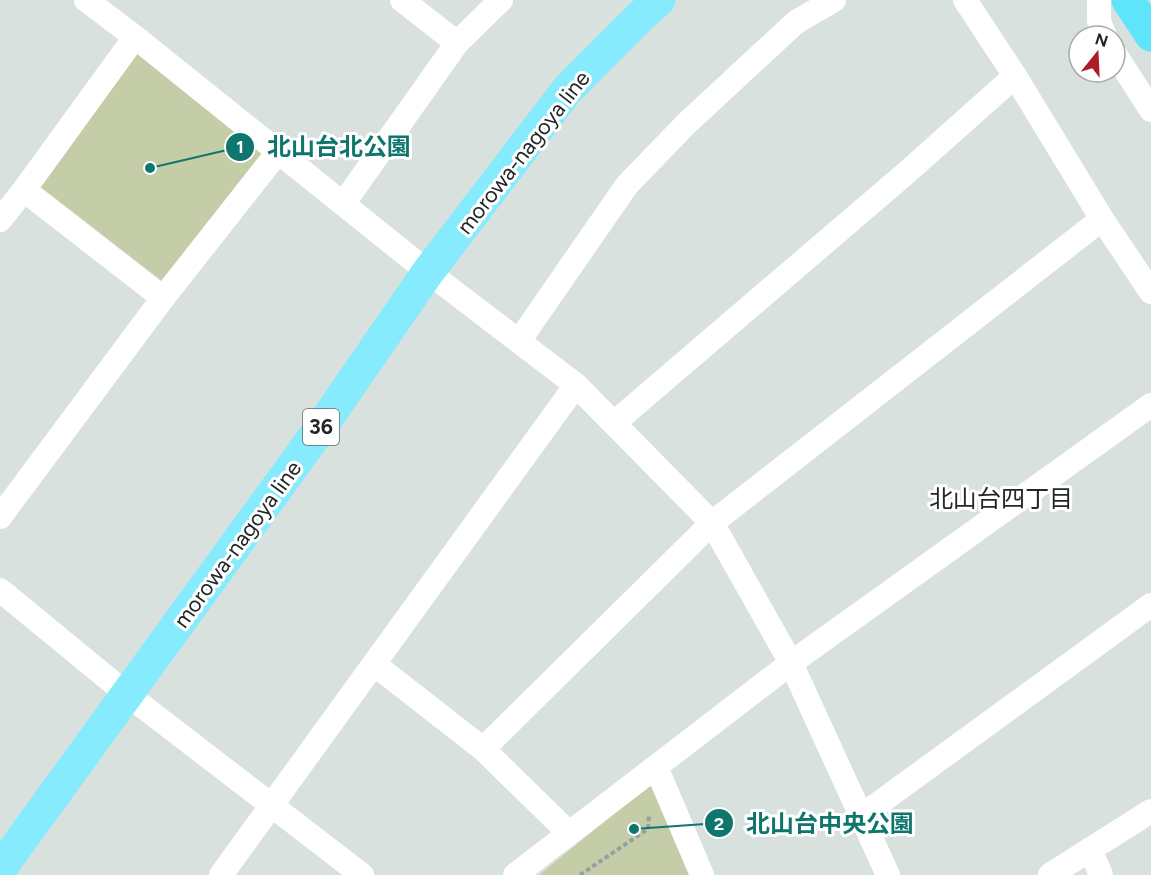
<svg xmlns="http://www.w3.org/2000/svg" width="1151" height="875" viewBox="0 0 1151 875" font-family="Figtree,'Noto Sans JP',sans-serif">
<style>
.green{fill:#c4cda8}
.lines{fill:none;stroke-linecap:round;stroke-linejoin:round}
.path{stroke:#999f9e;stroke-width:4;stroke-dasharray:4.5 3;stroke-linecap:butt}
.minor{stroke:#fff;stroke-width:24}
.primary{stroke:#86ebfc;stroke-width:33}
.trunk{stroke:#5ee4fb;stroke-width:33}
.labels{text-anchor:middle;stroke-width:6;stroke-linejoin:round;paint-order:stroke}
.shield{fill:#fff;stroke:#666868;stroke-width:1.5}
.shield-label{font-size:21px;font-weight:bold;fill:#242727}
.street-label{font-size:22px;fill:#242727;stroke:#fff}
.neighbourhood-label{font-size:24px;fill:#242727;stroke:#fff}
.leader{fill:none;stroke:#0f766e;stroke-width:2}
.callout-dot{fill:#0f766e;stroke:#fff;stroke-width:2}
.mark-label{font-size:18px;text-anchor:middle;font-weight:bold;fill:#fff}
.callout-label{font-size:24px;text-anchor:middle;font-weight:bold;fill:#0f766e;stroke:#fff;stroke-width:6;stroke-linejoin:round;paint-order:stroke}
</style>
<rect width="100%" height="100%" fill="#d9e1df"/>
<path class="green" d="M135 51 264 152 166 284 37 184Z
M652 783 693 875H539Z"/>
<g class="lines">
<path class="path" d="M580 875 648 829 649 816"/>
<path class="minor" d="M86 0 135 37 428 272 576 385 712 523 791 663 888 875
M965 0 1015 76 1102 219 1151 292
M1099 0V21L1105 36
M457 43 501 0
M1115 54 1151 110
M24 190 163 298
M343 204 457 43 402 0
M0 220 24 190 135 37
M519 341 627 185 686 124 796 22 834 0
M614 423 905 174 1015 76
M0 517 163 298 278 152
M0 590 128 695 362 875
M374 664 483 749 569 833
M483 749 712 523 1102 219
M656 767 702 875
M860 817 1151 605
M1090 849 1101 875
M221 875 576 385
M515 875 791 663 1151 405
M1050 875 1151 811"/>
<path class="primary" d="M0 869 319 430 428 272 568 89 642 15 659 0"/>
<path class="trunk" d="M1128 0 1151 35"/>
</g>
<g class="labels">
<rect class="shield" x="303" y="409" width="36" height="36" rx="4.5"/>
<g class="shield-label">
<text x="321" y="434">36</text>
</g>
<g class="street-label">
<text transform="translate(523 152) rotate(-52)" y="8">morowa-nagoya line</text>
<text transform="translate(237 544) rotate(-54)" y="8">morowa-nagoya line</text>
</g>
<g class="neighbourhood-label">
<text x="1001" y="507">北山台四丁目</text>
</g>
</g>
<path class="leader" d="M150 168L240 147M634 829L719 823"/>
<g class="callout-dot">
<circle cx="150" cy="168" r="6"/>
<circle cx="634" cy="829" r="6"/>
<circle cx="240" cy="147" r="15"/>
<circle cx="719" cy="823" r="15"/>
</g>
<g class="mark-label">
<text x="240" y="153">1</text>
<text x="719" y="830">2</text>
</g>
<g class="callout-label">
<text x="339" y="155">北山台北公園</text>
<text x="830" y="832">北山台中央公園</text>
</g>
<g transform="translate(1097 54) rotate(18)"><circle r="28" fill="#ffffff" stroke="#a7a9a9" stroke-width="1.5"/>
<path d="M0-4.5L10 22L0 15L-10 22Z" fill="#ae1b24"/>
<text y="-9" font-size="16" font-weight="bold" text-anchor="middle" fill="#242727">N</text>
</g>
</svg>
